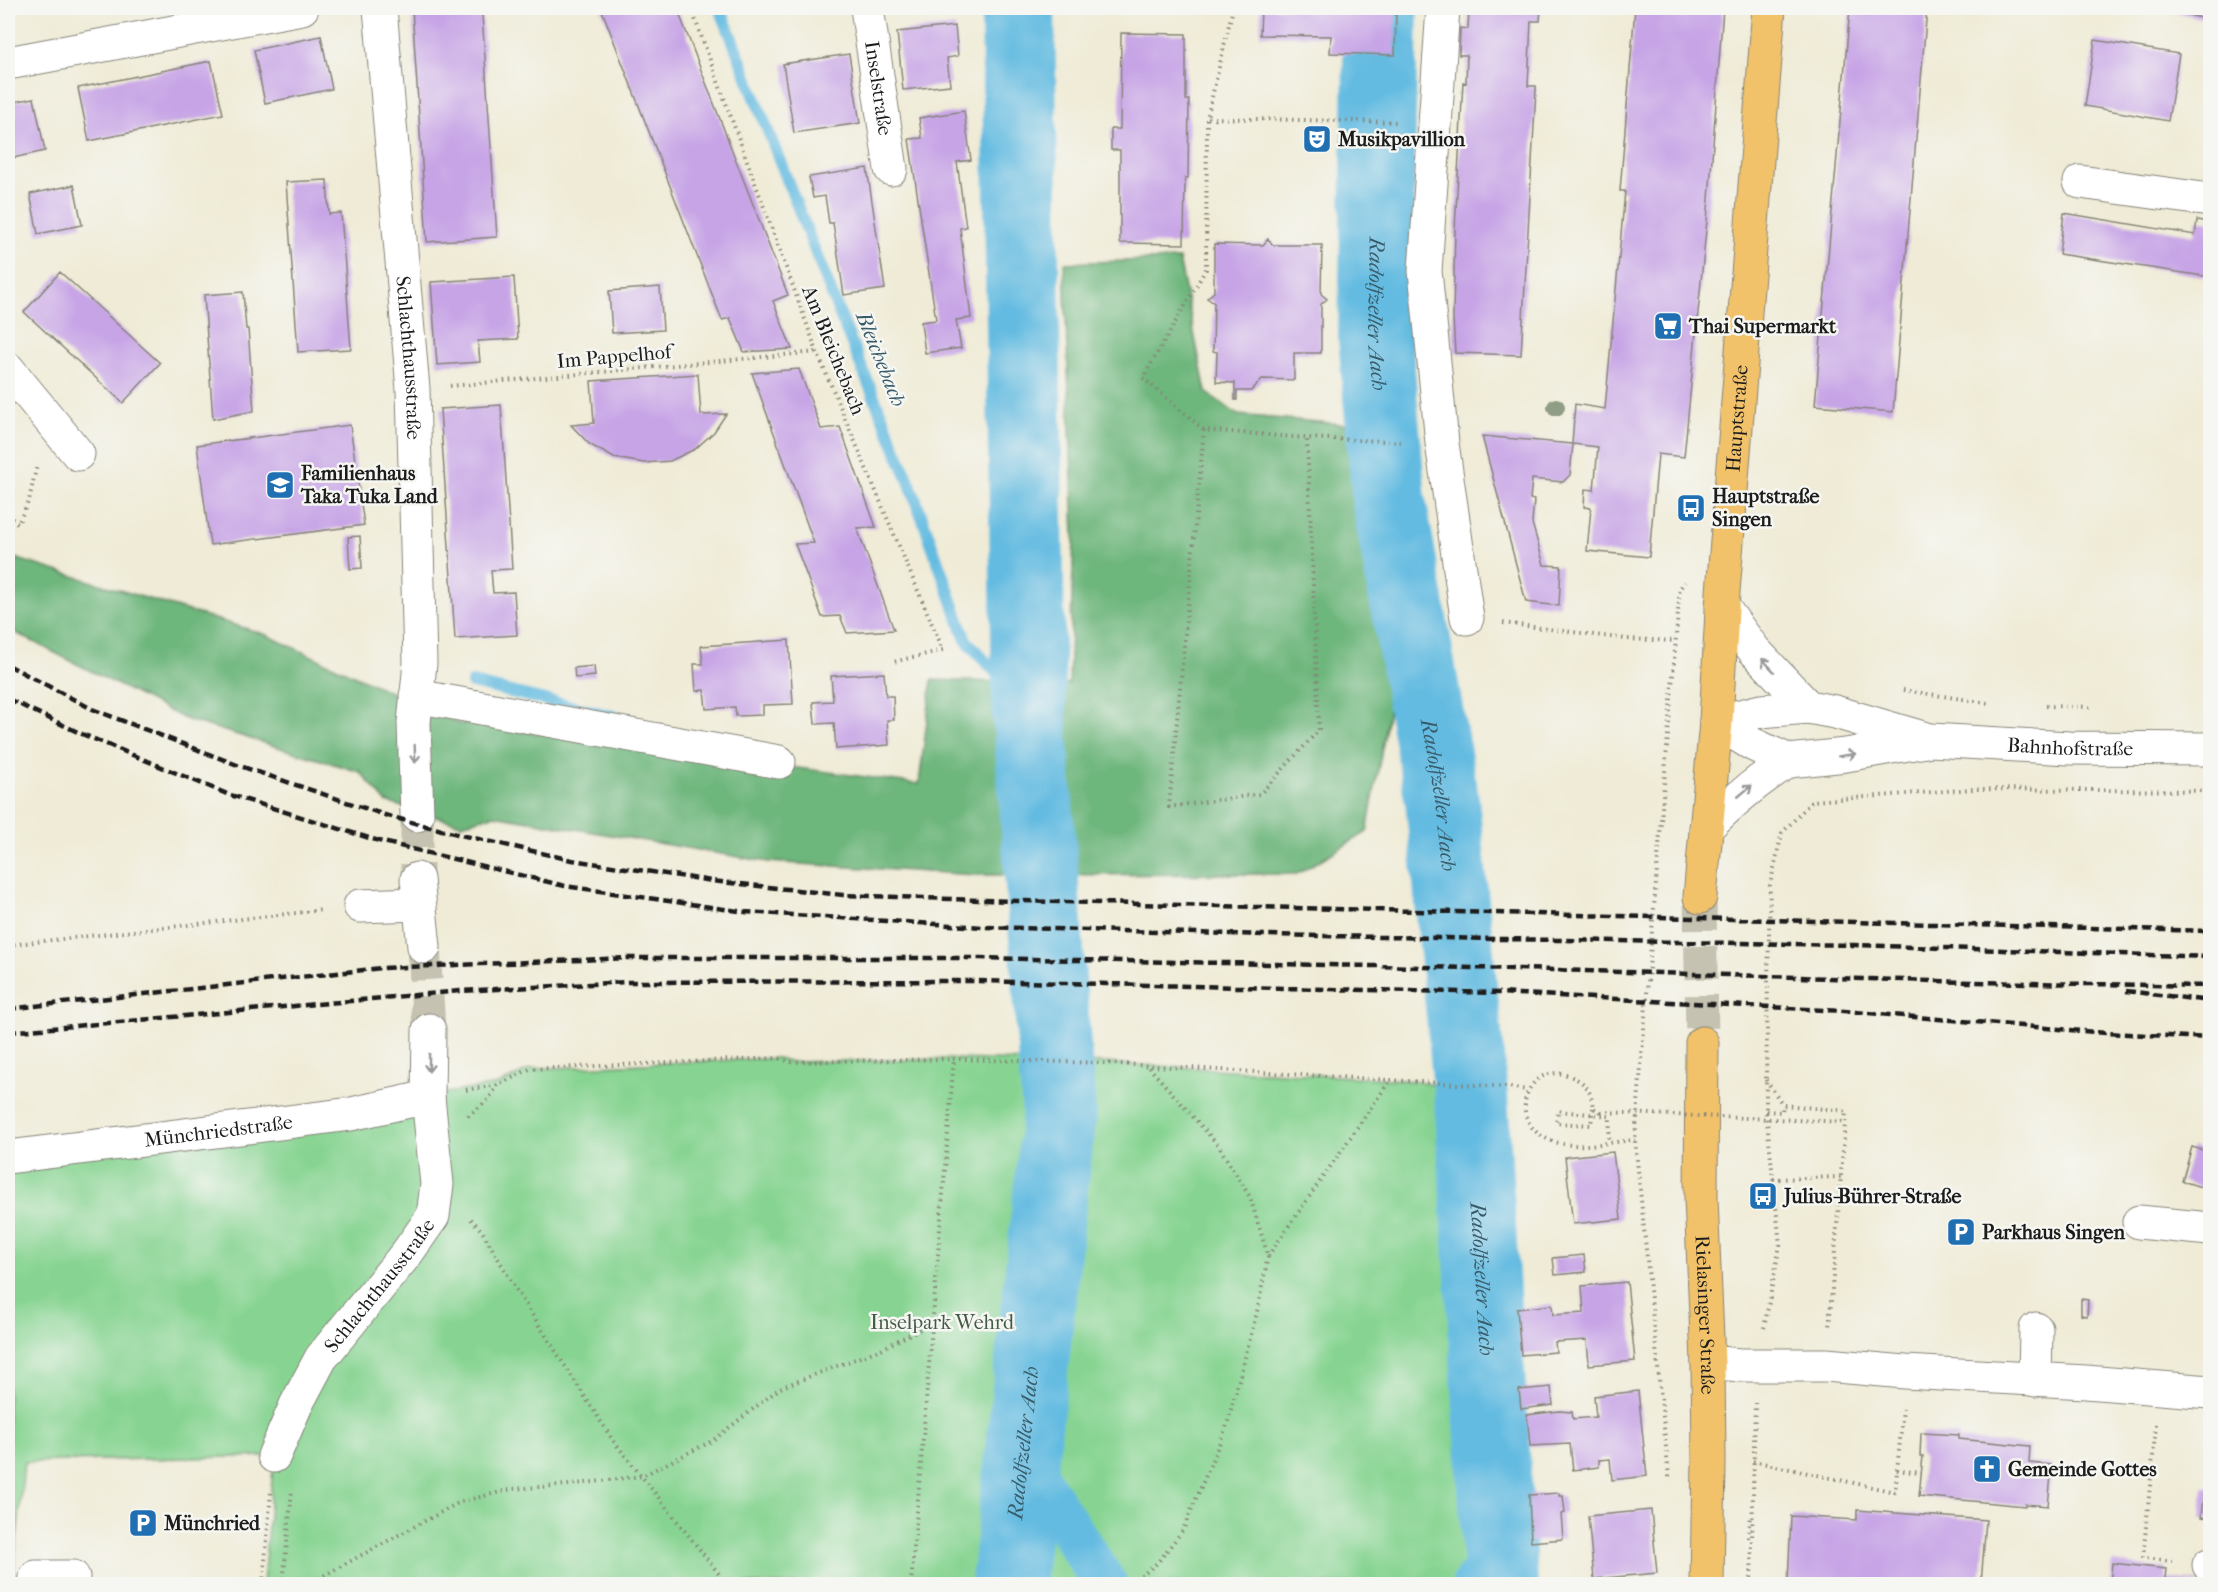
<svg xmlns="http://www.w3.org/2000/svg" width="2218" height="1592" viewBox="0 0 2218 1592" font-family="'IM FELL French Canon',serif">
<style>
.green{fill:#87d492;stroke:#527857;stroke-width:1.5}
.forest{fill:#6db67c;stroke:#44694c;stroke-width:1.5}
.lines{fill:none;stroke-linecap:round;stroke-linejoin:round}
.stream{stroke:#64bbe1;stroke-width:12}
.canal{stroke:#64bbe1;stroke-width:44}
.river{stroke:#64bbe1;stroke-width:74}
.building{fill:#c7a4e6}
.minor-tunnel{stroke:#c5c2b1;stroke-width:33;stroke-dasharray:33 16;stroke-linecap:butt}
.major-tunnel{stroke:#c5c2b1;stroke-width:33;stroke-dasharray:33 16;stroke-linecap:butt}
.minor-casing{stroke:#868479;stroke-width:35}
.major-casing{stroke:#868479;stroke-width:35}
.path{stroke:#868479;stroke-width:4;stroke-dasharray:1.5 4.5;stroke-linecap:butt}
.minor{stroke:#fff;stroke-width:33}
.major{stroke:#f2c26a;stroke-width:33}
.rail{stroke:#1c1c1c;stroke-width:4.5;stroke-dasharray:9 4.5;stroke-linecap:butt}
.path-bridge{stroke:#868479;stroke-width:4;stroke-dasharray:1.5 4.5;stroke-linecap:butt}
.tree{fill:#8f9c86}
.oneway{stroke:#999}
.labels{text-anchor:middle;stroke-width:5;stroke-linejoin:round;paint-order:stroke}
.street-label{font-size:20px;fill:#1c1c1c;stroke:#f6f6f2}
.poi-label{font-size:20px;font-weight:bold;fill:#1c1c1c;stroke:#f6f6f2;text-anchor:start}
.park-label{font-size:20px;fill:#415c45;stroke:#f6f6f2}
.water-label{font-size:21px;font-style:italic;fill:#395c6b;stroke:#f6f6f2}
</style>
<rect width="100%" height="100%" fill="#f6f6f2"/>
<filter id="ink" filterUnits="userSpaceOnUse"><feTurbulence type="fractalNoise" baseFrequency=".0167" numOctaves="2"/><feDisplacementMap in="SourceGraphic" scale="12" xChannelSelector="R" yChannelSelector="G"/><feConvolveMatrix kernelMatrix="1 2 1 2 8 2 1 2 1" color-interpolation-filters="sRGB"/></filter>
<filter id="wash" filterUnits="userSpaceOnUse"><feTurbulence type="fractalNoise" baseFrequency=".008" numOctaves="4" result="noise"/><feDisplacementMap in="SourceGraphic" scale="24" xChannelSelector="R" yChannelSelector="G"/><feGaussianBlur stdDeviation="1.35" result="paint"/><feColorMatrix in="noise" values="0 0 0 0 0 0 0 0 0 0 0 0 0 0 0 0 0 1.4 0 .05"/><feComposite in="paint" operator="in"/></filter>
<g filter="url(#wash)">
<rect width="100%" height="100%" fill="#efebd6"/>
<path class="green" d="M778 1058 791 1062 954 1059 1103 1063 1391 1079 1424 1082 1471 1097 1501 1584H263L274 1456 24 1462 13 1584H8V1157L351 1114 446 1093 498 1085 530 1069Z"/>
<path class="forest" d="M1179 259 1206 392 1238 415 1364 426 1394 682 1367 832 1297 874 976 875 768 862 494 815 461 824 386 802 360 772 185 719 8 629V556L264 634 458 723 919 784 932 680 1069 684 1074 537 1064 263Z"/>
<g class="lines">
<path class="stream" d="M720 8 840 315 909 481 966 640 1029 709
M472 683 617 717"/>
<path class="canal" d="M1023 1456 1105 1584
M1474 1584 1500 1555"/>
<g class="river">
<path id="s1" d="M1381 8 1375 337 1389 501 1442 800 1471 1097 1501 1584"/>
<path id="s2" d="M1008 1584 1059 1113 1029 709 1018 8"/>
</g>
</g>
<g id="blocks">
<path class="building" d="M8 8H20L21 9 8 12Z
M412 8H485L482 14 497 237 427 242Z
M601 8H677L788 295 773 301 792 349 744 352 730 318 722 320Z
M1261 8H1396L1395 55 1330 53 1331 36 1260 35Z
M1469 8H1541L1540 21H1531L1528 86H1536V90L1521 355 1455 353 1453 317 1455 229 1463 82 1466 83 1467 55H1459L1460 28 1468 29Z
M1635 8H1723L1709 199 1684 457 1658 454 1649 557 1587 551 1591 508 1584 507 1585 489 1594 490 1598 447 1573 444 1570 475 1563 482 1532 479 1530 499 1534 500 1532 523 1544 565 1561 566 1559 606 1526 602 1482 436 1572 444 1575 404 1605 409 1625 191H1620Z
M1850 8H1927L1893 412 1815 405Z
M2159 8H2210V20Z
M955 26 958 56 947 58 950 85 903 90 897 32Z
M1121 33 1186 34V100H1189L1188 178H1185L1184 244 1120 243V150H1111V129H1120Z
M321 36 332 89 265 103 254 50Z
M2095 40 2179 54 2168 121 2085 106Z
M849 54 860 123 794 133 783 64Z
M211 61 223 114 89 141 78 88Z
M34 98 45 151 8 159V103Z
M964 111 971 160 957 162 966 227 960 228 971 318 956 320 961 348 925 353 921 322 936 320 909 139 922 138 919 118Z
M867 168 885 289 844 295 833 223H829L825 196 813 198 809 177Z
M327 180 329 214 341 213 351 349 298 352 286 182Z
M74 185 82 225 38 234 30 194Z
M2064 213 2195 235 2197 220 2210 222V277L2059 254Z
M1268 239 1273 245H1322L1321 294 1327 299 1321 304V353H1294V380L1262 379 1251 391H1237V400H1235V383L1216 382 1217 352 1213 351 1214 303 1207 298 1214 292V244L1263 245Z
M60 272 160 363 123 403 24 312Z
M514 277 518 339 478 341 480 362 437 365 431 282Z
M660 287 663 330 612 333 609 291Z
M243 292 246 329H248L254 411 213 419 204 295Z
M799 369 821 429 840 427 876 527 857 528 894 630 847 633 840 616 822 617 795 544 814 543 752 373Z
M698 374 701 415 726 414 714 432 695 449 670 461 644 463 614 458 589 444 571 425 594 423 591 381Z
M501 405 512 569 491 570 493 593 514 592 517 635 455 639 440 409Z
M350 425 364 525 210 545 197 445Z
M360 536 362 568 350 569 348 537Z
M789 640 793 704 763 705V715L736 716 735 707 706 709 704 690 696 691 694 664H703L701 646Z
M594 666 595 676 575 678 574 668Z
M884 673 886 696H893L894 720H887L889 745 836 749 834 723 815 724 813 702 833 701 831 676Z
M2192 1147 2210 1152V1190L2182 1181Z
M1613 1152 1621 1219 1573 1224 1565 1157Z
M1584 1255 1586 1272 1555 1275 1553 1258Z
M1627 1282 1635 1361 1589 1365 1587 1340 1555 1342 1556 1352 1521 1355 1517 1309 1552 1305 1553 1315 1584 1313 1582 1286Z
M2081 1299 2088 1300 2087 1316 2081 1315Z
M1551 1387 1553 1405 1521 1409 1519 1390Z
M1638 1391 1647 1476 1612 1480 1610 1459 1599 1460V1467L1573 1470 1570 1444 1530 1446 1527 1415 1559 1411 1572 1412 1573 1419 1596 1417 1594 1396Z
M1921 1433 1959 1435V1439L2030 1446 2029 1463 2052 1465 2048 1506 2025 1504V1506L1919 1496 1923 1456H1920Z
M2204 1487H2210V1518L2201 1517Z
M1559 1493V1496H1563L1565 1513 1561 1514 1563 1539 1531 1542 1529 1495Z
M1651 1510 1657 1573 1594 1579 1588 1516Z
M1857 1510 1986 1520 1981 1584H1788L1791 1516 1857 1520Z
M2112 1563 2166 1569 2165 1579 2204 1583V1584H2110Z"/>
</g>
</g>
<g filter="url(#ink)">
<use href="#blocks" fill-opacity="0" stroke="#868479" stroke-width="1.5"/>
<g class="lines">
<path class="minor-tunnel" d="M417 815V879
M424 947 429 1030"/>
<path class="major-tunnel" d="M1700 897 1702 1043"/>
<g class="minor-casing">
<g id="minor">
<path id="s3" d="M380 8 413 389 420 663 414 723 417 815"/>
<path id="s4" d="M867 8 891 169"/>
<path d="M1443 8 1425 271 1442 443 1467 618"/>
<path d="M8 63 302 8"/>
<path d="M2080 182 2210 200"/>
<path d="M8 369 78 454"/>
<path d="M1722 606 1754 650 1808 707"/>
<path d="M416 696 779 762"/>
<path id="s5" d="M1716 722 1752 744 1789 761 1846 755 1931 740 2069 748 2210 749"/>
<path d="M1716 722 1761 711 1808 707 1835 712 1923 738"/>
<path d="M1706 828C1732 802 1757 780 1789 761"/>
<path d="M417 879 424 947"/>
<path d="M360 906 419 904"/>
<path id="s6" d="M8 1157 351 1114 428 1097"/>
<path d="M2139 1222 2210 1229"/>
<path d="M1708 1362 1740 1365H1826L1905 1372 2086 1382 2210 1392"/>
<path d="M2035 1380 2036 1329"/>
<path id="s7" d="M274 1456 296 1405 321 1358 407 1253 433 1216 437 1184 428 1097 429 1030"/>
<path d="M2209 1565H2210"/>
<path d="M35 1584 36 1577H73"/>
</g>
</g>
<g class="major-casing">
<g id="major">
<path id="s8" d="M1700 897 1716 722 1723 592 1769 8"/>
<path id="s9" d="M1702 1043 1701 1198 1708 1362 1709 1461 1707 1584"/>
</g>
</g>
<path class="path" d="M691 8 817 352 943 650 893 662
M1233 8 1207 118 1206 269 1143 378 1204 430 1307 438 1405 442
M1208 118 1398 122
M450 386 817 352
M1204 430 1169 807 1260 794 1319 730 1307 438
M8 485 10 487 8 515 18 524 29 500 37 465
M1503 623 1626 639 1675 641
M1903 690 1988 703
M2046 706 2093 707
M8 945 323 910
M1766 1080 1783 1105
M466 1090 498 1085 530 1069 778 1058 791 1062 954 1059 1103 1063 1508 1087 1527 1090
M1593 1108 1591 1125 1556 1123 1558 1111 1610 1116 1609 1142
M1766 1111 1782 1112 1783 1105 1846 1111 1829 1328
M1601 1112 1593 1108C1591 1092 1588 1084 1572 1077 1528 1057 1502 1123 1552 1141 1576 1150 1610 1142 1635 1140
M468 1116 488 1100 498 1085
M1773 1179 1841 1177
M471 1219 482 1231 517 1291 612 1439 727 1584
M1268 1256 1391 1079
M1764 1328 1780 1245 1766 1111V1079L1770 885 1782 833 1812 801 1973 789 2210 791
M2156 1425 2143 1558 2172 1561
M1753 1461 1895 1492 1903 1409
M1897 1470 1921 1473
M1669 1477 1635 1140 1680 588 1685 582
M1748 1538 1750 1515
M263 1584 271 1492
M283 1584 292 1490
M308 1584 460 1502 512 1489 568 1485 642 1476 712 1441 780 1388 881 1349 934 1322
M911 1584 954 1059
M1132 1584 1158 1562 1183 1530 1227 1425 1257 1312 1268 1256 1250 1197 1218 1145 1148 1066
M1751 1584 1755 1403"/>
<use href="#minor" class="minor"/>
<use href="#major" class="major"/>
<path class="rail" d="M8 665 92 709 240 766 388 816 461 835 572 860 712 881 843 895 980 900 2210 931
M8 699 82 734 227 794 379 841 565 886 745 912 983 927 1265 935 1854 945 2210 957
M2126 991 2210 1001
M8 1009 382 968 629 958H980L1519 969 1970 982 2210 986
M8 1032 460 991 628 982 975 981 1501 993 1844 1011 2106 1033 2210 1038"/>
<path class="path-bridge" d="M1601 1112 1846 1122"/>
</g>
<circle class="tree" cx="1556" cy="407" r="9"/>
<defs><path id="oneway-shaft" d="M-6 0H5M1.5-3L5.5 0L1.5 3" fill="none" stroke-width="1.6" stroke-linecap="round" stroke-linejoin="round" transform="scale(1.5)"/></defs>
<g class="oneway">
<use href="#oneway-shaft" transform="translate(1768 665) rotate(-133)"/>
<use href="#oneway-shaft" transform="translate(415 754) rotate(88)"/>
<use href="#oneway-shaft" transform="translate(1847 755) rotate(-9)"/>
<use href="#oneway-shaft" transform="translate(1745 791) rotate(-40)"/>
<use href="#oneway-shaft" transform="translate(429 1063) rotate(91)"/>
</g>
</g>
<defs>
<g id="theatre-square" transform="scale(1.5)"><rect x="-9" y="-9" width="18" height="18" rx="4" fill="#1f6fb2" stroke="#f6f6f2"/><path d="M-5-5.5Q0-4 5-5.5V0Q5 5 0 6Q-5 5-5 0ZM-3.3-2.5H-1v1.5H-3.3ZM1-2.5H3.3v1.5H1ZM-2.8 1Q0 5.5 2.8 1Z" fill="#fff"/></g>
<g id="supermarket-square" transform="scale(1.5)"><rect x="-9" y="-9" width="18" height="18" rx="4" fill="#1f6fb2" stroke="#f6f6f2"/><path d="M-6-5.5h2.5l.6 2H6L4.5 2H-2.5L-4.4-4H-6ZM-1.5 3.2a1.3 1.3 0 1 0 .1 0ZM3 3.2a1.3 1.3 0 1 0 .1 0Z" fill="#fff"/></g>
<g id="school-square" transform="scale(1.5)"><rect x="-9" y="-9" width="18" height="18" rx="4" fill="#1f6fb2" stroke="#f6f6f2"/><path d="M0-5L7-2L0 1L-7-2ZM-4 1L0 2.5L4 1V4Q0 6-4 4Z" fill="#fff"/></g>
<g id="bus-square" transform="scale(1.5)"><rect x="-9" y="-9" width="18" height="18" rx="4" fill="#1f6fb2" stroke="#f6f6f2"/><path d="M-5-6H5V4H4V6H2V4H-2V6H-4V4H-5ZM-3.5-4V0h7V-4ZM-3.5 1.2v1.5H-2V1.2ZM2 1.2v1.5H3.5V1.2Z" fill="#fff"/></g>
<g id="parking-square" transform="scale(1.5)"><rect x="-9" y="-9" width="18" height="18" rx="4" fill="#1f6fb2" stroke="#f6f6f2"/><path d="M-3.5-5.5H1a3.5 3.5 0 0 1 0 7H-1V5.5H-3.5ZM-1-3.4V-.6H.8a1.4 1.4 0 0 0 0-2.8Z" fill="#fff"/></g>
<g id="church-square" transform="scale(1.5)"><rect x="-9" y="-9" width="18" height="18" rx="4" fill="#1f6fb2" stroke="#f6f6f2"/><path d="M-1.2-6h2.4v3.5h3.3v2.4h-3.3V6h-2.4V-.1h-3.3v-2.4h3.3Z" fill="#fff"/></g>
</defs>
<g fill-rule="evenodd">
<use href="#theatre-square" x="1317" y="139"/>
<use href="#supermarket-square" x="1668" y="326"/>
<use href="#school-square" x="280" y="485"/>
<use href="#bus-square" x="1691" y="508"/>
<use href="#bus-square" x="1763" y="1196"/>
<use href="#parking-square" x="1961" y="1232"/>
<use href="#church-square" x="1987" y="1469"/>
<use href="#parking-square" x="143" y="1523"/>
</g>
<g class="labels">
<g class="street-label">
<text dy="7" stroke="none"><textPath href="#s4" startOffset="81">Inselstraße</textPath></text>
<text transform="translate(834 350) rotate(68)" y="7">Am Bleichebach</text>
<text transform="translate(614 356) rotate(-5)" y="7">Im Pappelhof</text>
<text dy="7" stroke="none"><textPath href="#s3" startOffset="351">Schlachthausstraße</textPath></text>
<text dy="7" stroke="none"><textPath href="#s8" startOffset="480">Hauptstraße</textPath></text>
<text dy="7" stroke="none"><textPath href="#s5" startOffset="366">Bahnhofstraße</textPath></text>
<text dy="7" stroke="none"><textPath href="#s6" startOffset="212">Münchriedstraße</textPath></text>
<text dy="7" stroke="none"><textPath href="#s7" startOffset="202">Schlachthausstraße</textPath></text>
<text dy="7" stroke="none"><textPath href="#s9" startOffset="272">Rielasinger Straße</textPath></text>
</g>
<g class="poi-label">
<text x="1338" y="146">Musikpavillion</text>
<text x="1689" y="333">Thai Supermarkt</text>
<text x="301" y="480">Familienhaus<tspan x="301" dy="23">Taka Tuka Land</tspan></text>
<text x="1712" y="503">Hauptstraße<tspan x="1712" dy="23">Singen</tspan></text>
<text x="1784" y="1203">Julius-Bührer-Straße</text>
<text x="1982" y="1239">Parkhaus Singen</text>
<text x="2008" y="1476">Gemeinde Gottes</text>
<text x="164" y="1530">Münchried</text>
</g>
<g class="park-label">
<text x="942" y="1329">Inselpark Wehrd</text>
</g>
<g class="water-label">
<text dy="7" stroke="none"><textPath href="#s1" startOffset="306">Radolfzeller Aach</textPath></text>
<text transform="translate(881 359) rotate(68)" y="7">Bleichebach</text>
<text dy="7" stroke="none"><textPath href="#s1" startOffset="792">Radolfzeller Aach</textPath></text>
<text dy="7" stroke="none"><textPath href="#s1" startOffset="1278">Radolfzeller Aach</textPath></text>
<text dy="7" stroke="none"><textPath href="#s2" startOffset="142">Radolfzeller Aach</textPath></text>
</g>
</g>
<rect width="2218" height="1592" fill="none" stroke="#f6f6f2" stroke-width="30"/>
</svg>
